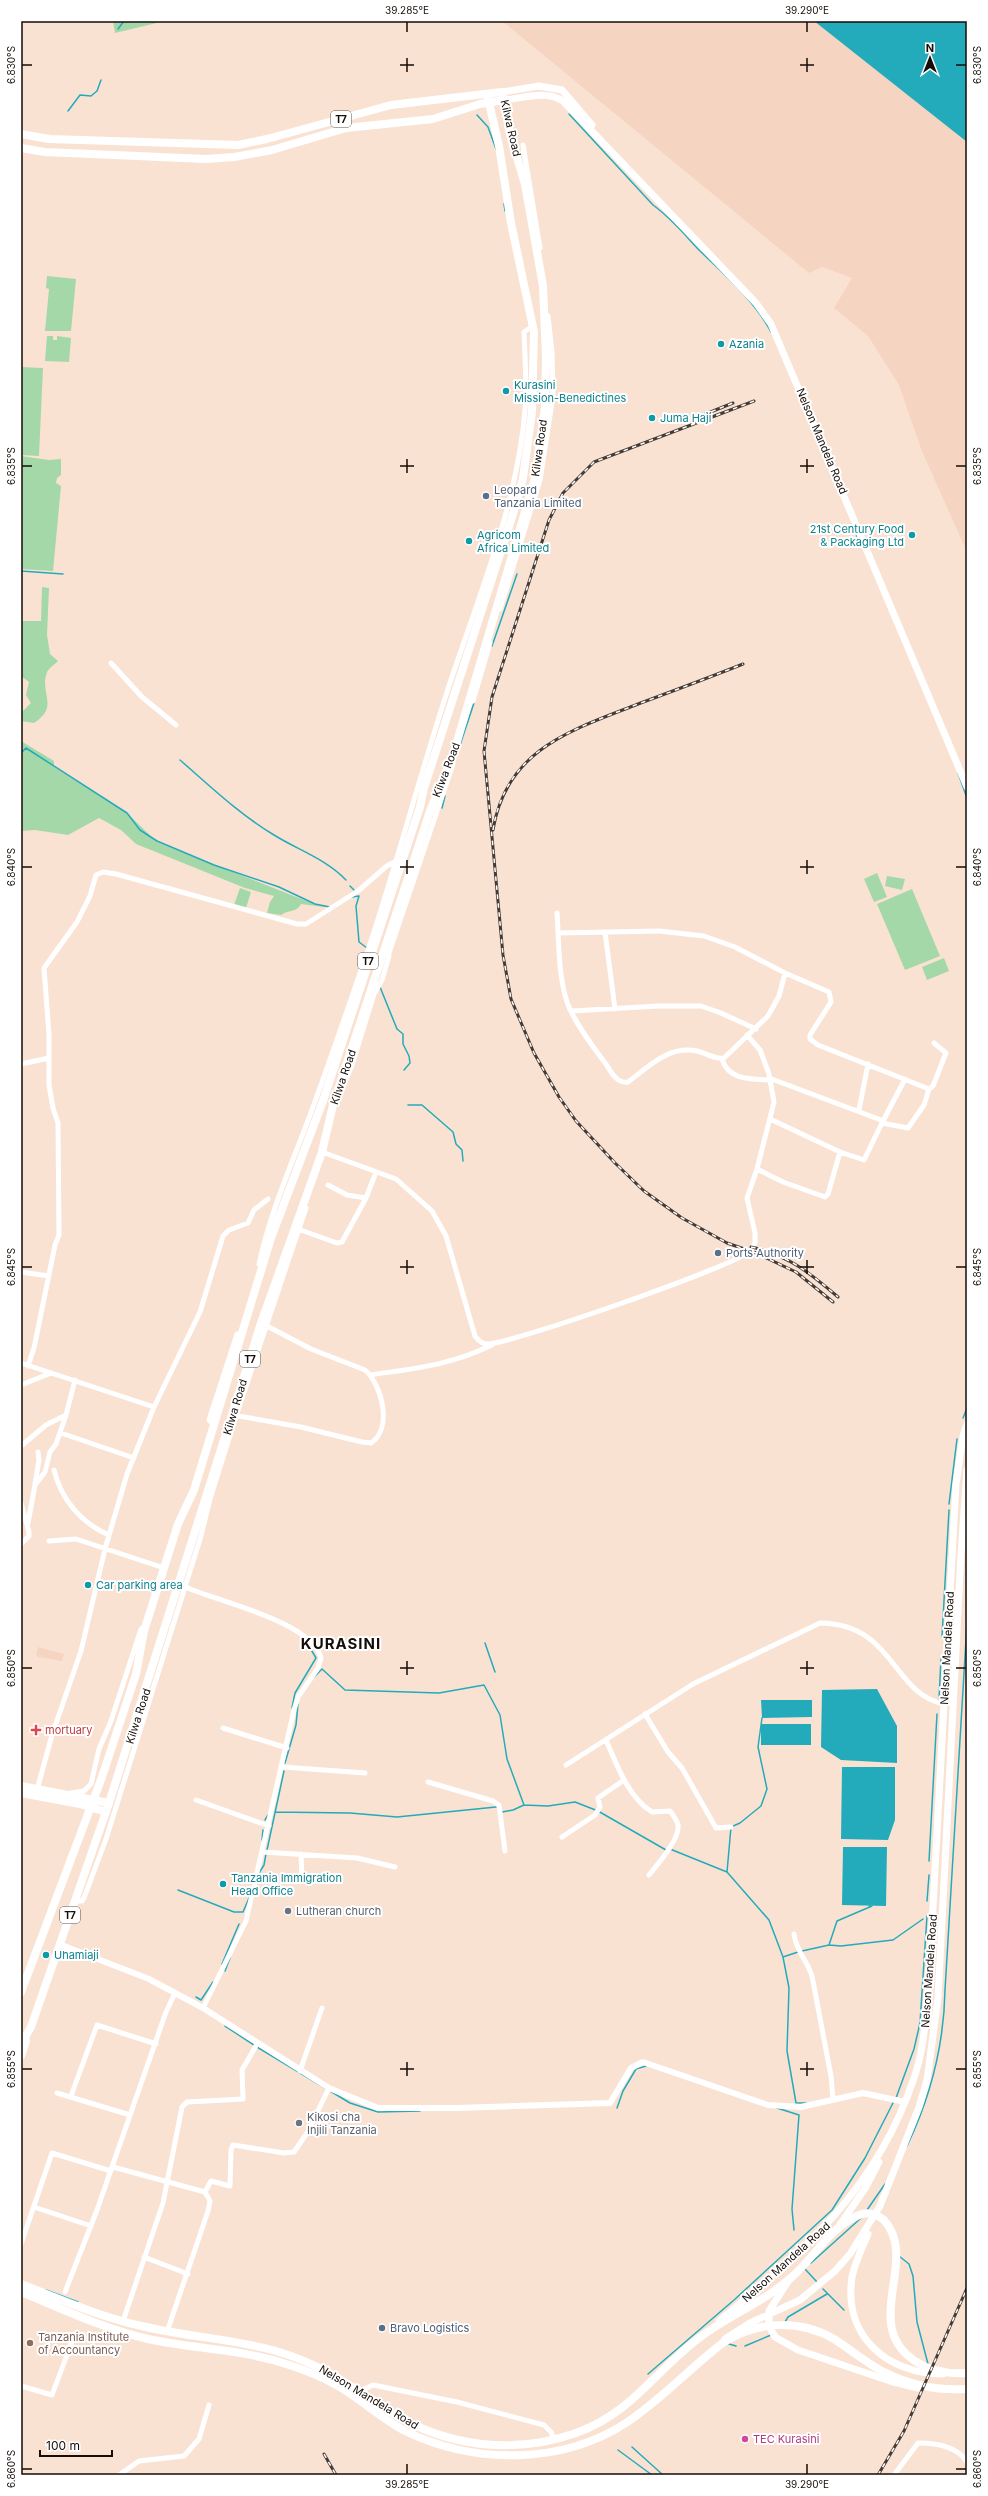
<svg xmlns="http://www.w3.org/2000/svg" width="988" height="2496" viewBox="0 0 988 2496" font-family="Inter,sans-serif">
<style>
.built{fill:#f5d5c2}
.green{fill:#a4d8a9}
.water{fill:#24abbb}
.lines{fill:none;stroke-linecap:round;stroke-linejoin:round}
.stream{stroke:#24abbb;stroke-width:1.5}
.minor{stroke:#fff;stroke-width:5}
.tertiary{stroke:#fff;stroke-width:6}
.secondary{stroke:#fff;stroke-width:7}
.primary{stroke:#fff;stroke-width:8}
.trunk{stroke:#fff;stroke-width:8}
.rail-casing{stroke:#463b34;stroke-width:3}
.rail{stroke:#fff;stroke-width:1.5;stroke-dasharray:4.5;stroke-linecap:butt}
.ticks{fill:none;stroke:#150d08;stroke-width:1.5}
.culture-dot{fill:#0f9aa8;stroke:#fff;stroke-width:1.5}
.service-dot{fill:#5c6f8a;stroke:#fff;stroke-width:1.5}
.health-dot{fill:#e0444e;stroke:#fff;stroke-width:1.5}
.worship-dot{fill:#6b7280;stroke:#fff;stroke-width:1.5}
.education-dot{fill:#8d6e63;stroke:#fff;stroke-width:1.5}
.hotel-dot{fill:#d1479c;stroke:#fff;stroke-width:1.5}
.labels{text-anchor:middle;stroke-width:4;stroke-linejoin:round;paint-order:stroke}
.shield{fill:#fff;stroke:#5b5652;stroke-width:1}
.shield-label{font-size:10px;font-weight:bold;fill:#150d08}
.street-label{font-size:11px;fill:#150d08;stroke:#fff}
.culture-label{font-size:11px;fill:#0d838f;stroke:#fff;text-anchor:start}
.service-label{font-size:11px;fill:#4e5e75;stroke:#fff;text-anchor:start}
.health-label{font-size:11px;fill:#be3a42;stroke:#fff;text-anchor:start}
.worship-label{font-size:11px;fill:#5b616d;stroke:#fff;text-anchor:start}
.education-label{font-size:11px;fill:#785e54;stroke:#fff;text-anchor:start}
.hotel-label{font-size:11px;fill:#b23c85;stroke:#fff;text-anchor:start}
.district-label{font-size:15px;font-weight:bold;letter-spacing:1px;fill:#150d08;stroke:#fff}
.neatline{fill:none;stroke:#150d08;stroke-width:1.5}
.ticks-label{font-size:10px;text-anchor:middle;fill:#150d08}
</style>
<rect width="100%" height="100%" fill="#fae2d3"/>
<path class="built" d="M502 21H814L967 142V552L921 449 899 385 868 336 834 308 852 278 822 267 809 273Z
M38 1647 64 1654 62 1661 38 1657 36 1654Z"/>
<path class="green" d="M113 21H165L115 33Z
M47 276 76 279 71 331H45L49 289 46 288Z
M47 336H53V340H57V336L71 338 69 362 45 361Z
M21 367 43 368 39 456 21 455Z
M21 456 49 460 61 459V475L57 478 56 483 61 486 53 571 21 569Z
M42 587 49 588 47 635 50 654 58 661C55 664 49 668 47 672 39 694 60 706 34 723L21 721 23 711 31 703 26 695 29 682 21 676V621H41Z
M21 741 54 761V767L127 813 157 842 314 904 332 908 301 904C298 912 287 910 281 915L267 913 270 902 274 896 245 888 136 844 121 830 99 818 68 835 35 830 21 831Z
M877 873 887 897 874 902 864 879Z
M887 876 905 879 902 890 885 886Z
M240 888 251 892 246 908 234 905Z
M912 889 940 956 905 970 877 904Z
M944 958 949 971 927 980 922 967Z"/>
<path class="water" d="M814 21H967V142Z
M877 1689 897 1726V1763L841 1760 821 1747 822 1690Z
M761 1700H812V1717L762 1718Z
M761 1724H811V1745H761Z
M842 1767H895V1820L888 1840 841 1839Z
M843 1847H887L886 1906 842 1905Z"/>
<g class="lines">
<path class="stream" d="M118 29 124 21
M68 111 80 95 91 96 97 91 101 80
M569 114 653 205C671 218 684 234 699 250 724 274 755 301 771 332
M477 115 488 127 496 149
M504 204 505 211
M852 524 861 546
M21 571 63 574
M492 646 517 574
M460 745 474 703
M21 753 26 748 127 813 140 830 157 841 214 865 279 887 315 904 330 907
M180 760C210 786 239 814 274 835 298 850 326 859 346 880
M958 773 967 798
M442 808 445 796
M350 886 354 890
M359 896 356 906 359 942 367 948
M352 897 359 896
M380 987 397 1029 403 1034V1044L409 1056 410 1063 404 1070
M408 1105H422L453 1132 456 1144 462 1150 463 1161
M963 1418 967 1408
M949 1504 957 1439
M942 1637 949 1510
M485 1643 495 1672
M314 1677 322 1669 345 1690 439 1693 484 1685 500 1715 507 1759 524 1805
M939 1699 941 1658
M292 1708 295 1693 316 1658 306 1641
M285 1763 296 1725 298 1704
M275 1812 350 1813 397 1817 496 1807
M502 1812 513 1810 524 1805 548 1806 575 1802 598 1811 666 1850
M265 1820 268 1815
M262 1840 263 1830
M670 1849 727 1872 769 1920 783 1957
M267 1850 284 1771
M929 1861 937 1714
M727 1872 731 1827 740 1823 761 1806 767 1789 758 1747 762 1718
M259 1873 264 1865 266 1854
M178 1890 234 1912H243L249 1898
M927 1901 929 1875
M829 1945 841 1946 893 1940 923 1919
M802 1951 829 1945 837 1921 872 1906H869
M798 1952 783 1957 789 1988 787 2051 796 2103H806
M222 1964 239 1924
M225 1971 230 1958
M196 1997 201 2000 213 1982
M225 2026 254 2045
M257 2047 350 2103 378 2112 420 2111
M896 2098 914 2049 920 2023 927 1916
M617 2108 623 2091 636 2069 646 2066
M777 2108 799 2115 792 2209 794 2230
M907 2146C931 2096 944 2044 945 1990L967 1623
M867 2210 885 2184
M899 2256 909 2264 913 2276 917 2322 928 2364
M811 2263 861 2218
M805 2269 817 2282
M823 2289 844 2310
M46 2290 78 2302
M785 2322 788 2317 827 2294
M729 2344 736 2346
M745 2346 771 2335
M648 2374 734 2300 832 2210 865 2158 894 2101
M632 2447 663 2475
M618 2450 652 2475"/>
<path class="minor" d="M523 145 540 248
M500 609 540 480 553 396 552 352 548 316
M111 663 142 697 176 725
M473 701 490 643
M557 913C559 942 558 974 567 1002 574 1022 593 1047 606 1064 611 1072 617 1084 628 1082 648 1067 669 1045 697 1051 706 1053 715 1060 724 1058L768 1016 779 996 785 973
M605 932 615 1009
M558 933 659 931 704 936 735 947 785 973 829 992 831 1002 810 1035V1039L818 1045 929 1089 924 1105 908 1128 882 1123 905 1079
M388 956 453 764
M572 1011 658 1006H701L721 1013 756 1029
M722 1059C728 1080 750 1079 770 1080
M21 1064 49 1058
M769 1078 881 1120 882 1123 864 1160 840 1152 770 1119
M929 1089 933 1086 946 1053 934 1043
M341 1092 352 1065 374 994 382 980 389 956
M859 1110 868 1064
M322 1152 396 1179 432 1211 446 1236 475 1336C478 1340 482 1344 487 1344 509 1345 740 1264 750 1251L755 1243V1233L747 1198 757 1169 774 1102 769 1074 760 1050 747 1035
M757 1169 783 1182 825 1197 828 1194 840 1152
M328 1185 347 1195 366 1198
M298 1229 337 1243 342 1242 366 1198 376 1172
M259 1264C271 1209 294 1159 313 1107 331 1058 348 1008 365 959 395 871 418 781 447 692 477 600 517 507 525 410 527 384 525 358 524 332L533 326
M21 1272 49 1276
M21 1363 154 1407
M28 1366 34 1348 55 1245 59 1235 58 1123 53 1108 49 1085V1035L44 968 77 922 90 896 96 875 103 872 116 874 297 924H306L358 891 388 865 399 860
M370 1375C416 1368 448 1366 492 1345
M21 1385 51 1373
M233 1415 301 1427 362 1442 371 1443C393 1428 382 1385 365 1370L311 1349 263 1324
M214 1425 209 1420 237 1334
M61 1433 134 1458
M21 1446 46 1425 66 1415 75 1380
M54 1470C61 1499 81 1523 109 1535
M35 1484 39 1460 38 1452
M21 1503 29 1532V1536L21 1544
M28 1523 35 1485 45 1472 50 1452 56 1444 66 1415
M49 1541 76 1539 161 1567
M183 1586C215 1601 312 1621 321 1658L318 1668 298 1697 294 1710 246 1921 203 2008
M645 1714 668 1752 682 1768 716 1828 731 1827
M223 1728 287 1748
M606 1740C617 1765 628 1797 652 1812L670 1811C673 1815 677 1820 678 1825 680 1839 658 1864 649 1875
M566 1765 693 1684 820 1623C895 1624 891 1693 944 1704
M283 1767 365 1773
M428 1782 493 1801 499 1805 505 1851
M37 1790 52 1735 81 1651 105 1549 127 1474 154 1407 200 1312 223 1236 229 1230 248 1223 254 1210 268 1199
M71 1793 84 1791 91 1784 99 1749 111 1721 141 1629
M196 1800 269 1826
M562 1837 595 1815 600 1807 598 1798 624 1780
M263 1852 357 1858 395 1867
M301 1854 302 1879
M75 1901H82L84 1898 106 1839 201 1536 210 1499 236 1416 306 1208
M794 1934C796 1951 807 1960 812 1976L831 2076 833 2099
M300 2071 322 2008
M57 2093 130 2115
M71 2096 97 2025 156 2044
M113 2167 205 2192 210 2201 208 2211 167 2332
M205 2192 211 2181 230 2186 231 2150 233 2145 284 2153 294 2152 307 2133 329 2088
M34 2207 91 2226
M21 2244 52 2153 111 2171
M144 2257 188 2274
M65 2292 97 2210 166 2012 175 1993
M123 2321 163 2203 182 2107 187 2102 243 2099 242 2070 257 2044
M21 2386 52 2395 74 2336
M361 2391 373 2385 457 2402 544 2425 551 2432 554 2439
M119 2475 139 2461 184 2456 199 2439 209 2405
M894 2475 918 2443C935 2443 957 2446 967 2462"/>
<path class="tertiary" d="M59 1944 149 1979 203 2008 329 2088 378 2108H457L610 2103 631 2068 643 2062 768 2105 801 2107 863 2093 905 2102"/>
<path class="secondary" d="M502 92 539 86 562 90 592 125
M504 100C524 98 545 90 563 101L756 303 771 324 967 787
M839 2226 866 2187 879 2162
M868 2234C862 2248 855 2262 852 2277 843 2337 888 2374 943 2374
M787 2283 769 2311V2326L775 2337 798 2350 890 2381 918 2388
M719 2321C806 2249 877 2189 914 2078 923 2053 925 2024 928 1998L956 1484 963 1436 967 1424
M725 2339 750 2323 800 2300 835 2271 850 2254 880 2206 919 2107 927 2080 938 1998 961 1554 967 1470"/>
<path class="primary" d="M21 1786 109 1803
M21 1793 80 1804 106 1812
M21 2284C62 2300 103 2318 146 2327 189 2337 234 2339 276 2351 324 2365 352 2387 392 2413 448 2447 514 2455 576 2433 632 2413 655 2371 699 2338 729 2315 765 2302 793 2276 814 2257 830 2228 857 2216 866 2211 876 2214 884 2220 920 2260 860 2325 915 2361 930 2371 949 2374 967 2373
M21 2292C63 2309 104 2329 148 2339 194 2349 241 2349 286 2364 308 2371 333 2381 352 2395 370 2407 387 2422 407 2432 475 2464 561 2465 626 2423 661 2400 691 2367 724 2342 758 2321 799 2319 834 2339 850 2349 865 2362 882 2371 909 2385 937 2391 967 2389"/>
<path class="trunk" d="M21 134 49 139 238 145 267 139 391 105 502 92 510 134 525 184 543 286 546 358 545 407 535 478 453 755 430 811 333 1105 322 1152 261 1323 109 1803 31 2027 21 2044
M21 148 45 152 206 159 234 157 272 150 346 128 433 119 480 104 504 100
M21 1992 102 1777 136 1674 144 1631 178 1524 194 1490 271 1238 323 1101 420 807 424 788 513 514 523 478 532 412 534 332 511 223 499 146 487 94
M21 2056 26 2041"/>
<g class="rail-casing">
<path id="rail" d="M754 401 594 462 563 493 549 520 492 697 484 751 503 955 511 999 534 1053 559 1097 576 1121 615 1163 644 1191 682 1218 727 1243 756 1253 796 1272 833 1302
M703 415 733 403
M493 830C506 749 572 730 638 704 673 691 708 678 743 664
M751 1247C788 1255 810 1273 838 1297
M324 2454 336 2475
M878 2475 904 2431 967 2288"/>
</g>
<use href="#rail" class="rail"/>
</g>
<path class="ticks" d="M407 22V32M807 22V32M407 58V72M807 58V72M22 65H32M400 65H414M800 65H814M956 65H966M407 459V473M807 459V473M22 466H32M400 466H414M800 466H814M956 466H966M407 860V874M807 860V874M22 867H32M400 867H414M800 867H814M956 867H966M407 1260V1274M807 1260V1274M22 1267H32M400 1267H414M800 1267H814M956 1267H966M407 1661V1675M807 1661V1675M22 1668H32M400 1668H414M800 1668H814M956 1668H966M407 2062V2076M807 2062V2076M22 2069H32M400 2069H414M800 2069H814M956 2069H966M407 2464V2474M807 2464V2474M22 2469H32M956 2469H966"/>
<g class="culture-dot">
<circle cx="721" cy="344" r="4"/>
<circle cx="506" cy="391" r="4"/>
<circle cx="652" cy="418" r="4"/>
<circle cx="912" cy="535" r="4"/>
<circle cx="469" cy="541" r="4"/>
<circle cx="88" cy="1585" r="4"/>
<circle cx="223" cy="1884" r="4"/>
<circle cx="46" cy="1955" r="4"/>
</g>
<g class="service-dot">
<circle cx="486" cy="496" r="4"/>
<circle cx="718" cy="1253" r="4"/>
<circle cx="382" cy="2328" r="4"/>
</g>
<path class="health-dot" d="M34 1724h4v4h4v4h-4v4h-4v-4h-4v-4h4z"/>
<g class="worship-dot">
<circle cx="288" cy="1911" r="4"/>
<circle cx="299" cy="2123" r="4"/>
</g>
<circle class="education-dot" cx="30" cy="2343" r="4"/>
<circle class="hotel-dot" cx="745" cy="2439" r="4"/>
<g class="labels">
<g class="shield">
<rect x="331" y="111" width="20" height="16" rx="3"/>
<rect x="358" y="953" width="20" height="16" rx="3"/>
<rect x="240" y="1351" width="20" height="16" rx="3"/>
<rect x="60" y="1907" width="20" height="16" rx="3"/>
</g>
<g class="shield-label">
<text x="341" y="123">T7</text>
<text x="368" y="965">T7</text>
<text x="250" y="1363">T7</text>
<text x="70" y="1919">T7</text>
</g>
<g class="street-label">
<text transform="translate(511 128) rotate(77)" y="4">Kilwa Road</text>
<text transform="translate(822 441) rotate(67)" y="4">Nelson Mandela Road</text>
<text transform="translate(539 448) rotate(-82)" y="4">Kilwa Road</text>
<text transform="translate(446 770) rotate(-69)" y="4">Kilwa Road</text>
<text transform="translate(343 1077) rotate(-71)" y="4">Kilwa Road</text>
<text transform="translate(235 1407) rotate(-73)" y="4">Kilwa Road</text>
<text transform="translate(947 1648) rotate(-87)" y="4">Nelson Mandela Road</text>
<text transform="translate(138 1716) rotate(-72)" y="4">Kilwa Road</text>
<text transform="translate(929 1971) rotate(-86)" y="4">Nelson Mandela Road</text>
<text transform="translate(786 2262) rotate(-42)" y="4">Nelson Mandela Road</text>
<text transform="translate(369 2397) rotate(31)" y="4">Nelson Mandela Road</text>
</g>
<g class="culture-label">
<text x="729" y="348">Azania</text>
<text x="514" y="389">Kurasini<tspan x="514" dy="13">Mission-Benedictines</tspan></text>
<text x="660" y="422">Juma Haji</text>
<text x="904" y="533" text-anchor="end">21st Century Food<tspan x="904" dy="13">&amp; Packaging Ltd</tspan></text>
<text x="477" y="539">Agricom<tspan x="477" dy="13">Africa Limited</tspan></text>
<text x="96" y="1589">Car parking area</text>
<text x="231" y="1882">Tanzania Immigration<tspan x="231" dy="13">Head Office</tspan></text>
<text x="54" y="1959">Uhamiaji</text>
</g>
<g class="service-label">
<text x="494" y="494">Leopard<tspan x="494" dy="13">Tanzania Limited</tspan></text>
<text x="726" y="1257">Ports Authority</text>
<text x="390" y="2332">Bravo Logistics</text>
</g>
<g class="health-label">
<text x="45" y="1734">mortuary</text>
</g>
<g class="worship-label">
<text x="296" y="1915">Lutheran church</text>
<text x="307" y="2121">Kikosi cha<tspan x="307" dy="13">Injili Tanzania</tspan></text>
</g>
<g class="education-label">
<text x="38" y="2341">Tanzania Institute<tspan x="38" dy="13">of Accountancy</tspan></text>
</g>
<g class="hotel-label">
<text x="753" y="2443">TEC Kurasini</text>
</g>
<g class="district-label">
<text x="341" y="1649">KURASINI</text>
</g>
</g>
<rect width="988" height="2496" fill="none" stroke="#ffffff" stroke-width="44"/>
<g transform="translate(930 58)" stroke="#ffffff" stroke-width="3" paint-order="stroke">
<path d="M0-3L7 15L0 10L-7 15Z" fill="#150d08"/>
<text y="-6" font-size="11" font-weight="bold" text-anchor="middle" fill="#150d08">N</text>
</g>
<path d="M40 2450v6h72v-6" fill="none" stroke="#150d08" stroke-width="2"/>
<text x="46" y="2450" font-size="12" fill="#150d08" stroke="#ffffff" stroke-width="3" paint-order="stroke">100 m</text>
<rect x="22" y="22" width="944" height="2452" class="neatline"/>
<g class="ticks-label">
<text x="407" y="14">39.285°E</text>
<text x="807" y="14">39.290°E</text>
<text transform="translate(11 65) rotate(-90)" y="4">6.830°S</text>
<text transform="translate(977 65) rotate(-90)" y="4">6.830°S</text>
<text transform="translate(11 466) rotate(-90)" y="4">6.835°S</text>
<text transform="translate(977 466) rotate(-90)" y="4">6.835°S</text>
<text transform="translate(11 867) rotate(-90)" y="4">6.840°S</text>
<text transform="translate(977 867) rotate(-90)" y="4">6.840°S</text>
<text transform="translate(11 1267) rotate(-90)" y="4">6.845°S</text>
<text transform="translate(977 1267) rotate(-90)" y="4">6.845°S</text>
<text transform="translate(11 1668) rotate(-90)" y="4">6.850°S</text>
<text transform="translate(977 1668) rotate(-90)" y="4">6.850°S</text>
<text transform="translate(11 2069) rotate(-90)" y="4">6.855°S</text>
<text transform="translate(977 2069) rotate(-90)" y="4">6.855°S</text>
<text transform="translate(11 2469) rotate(-90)" y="4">6.860°S</text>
<text transform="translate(977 2469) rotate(-90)" y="4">6.860°S</text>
<text x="407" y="2488">39.285°E</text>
<text x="807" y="2488">39.290°E</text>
</g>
</svg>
